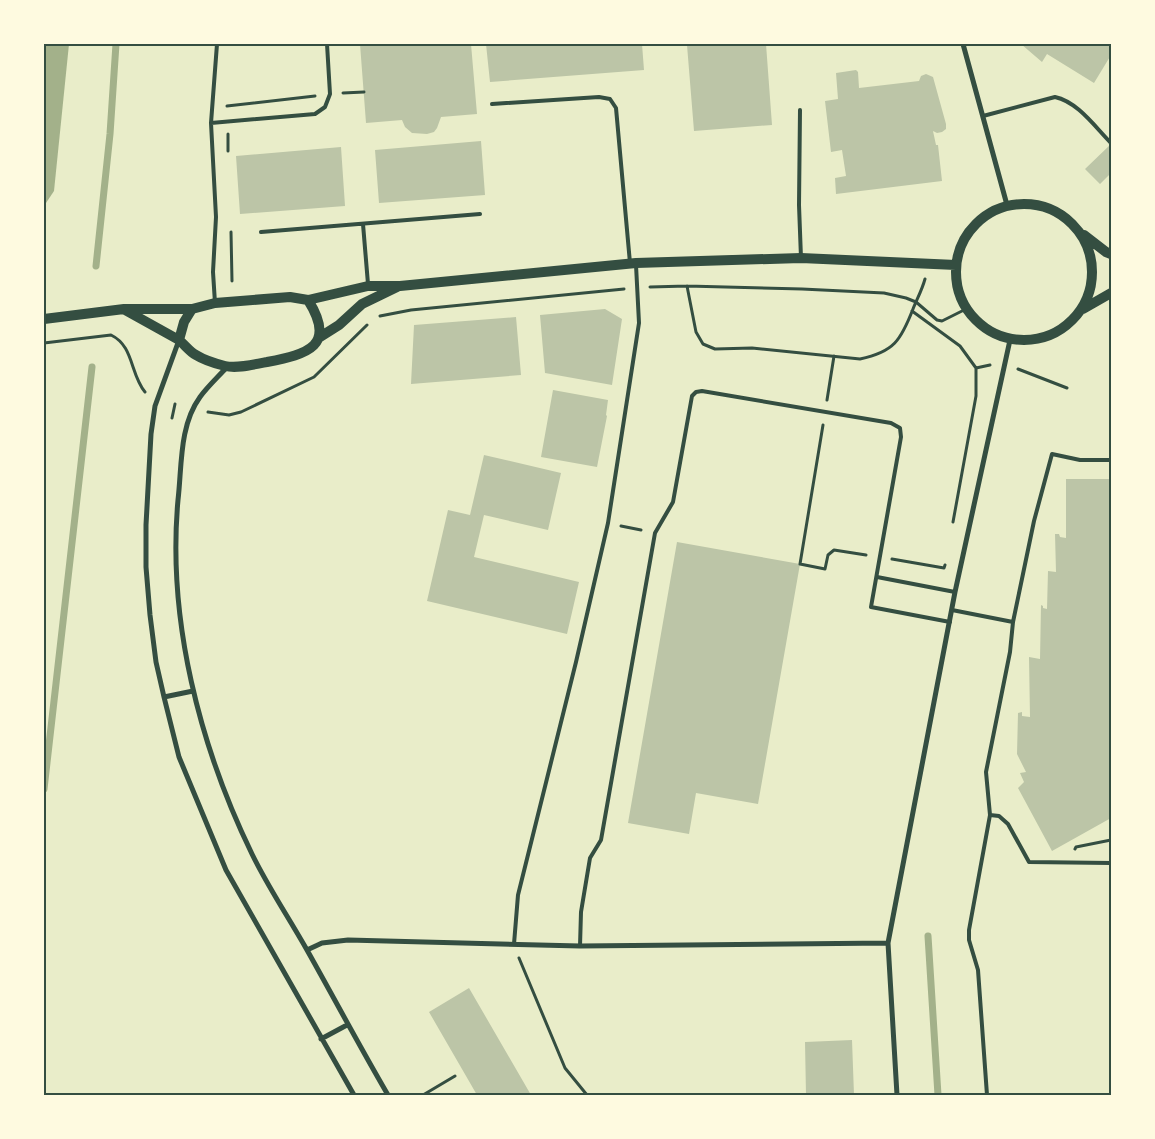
<svg xmlns="http://www.w3.org/2000/svg" width="1155" height="1139" viewBox="0 0 1155 1139" font-family="'Exo 2',sans-serif">
<style>
.water{fill:#a3b18a}
.lines{fill:none;stroke-linecap:round;stroke-linejoin:round}
.stream{stroke:#a3b18a;stroke-width:7}
.building{fill:#bcc5a7}
.path{stroke:#344e41;stroke-width:3}
.service{stroke:#344e41;stroke-width:4}
.minor{stroke:#344e41;stroke-width:5}
.secondary{stroke:#344e41;stroke-width:10}
.neatline{fill:none;stroke:#344e41;stroke-width:2}
</style>
<rect width="100%" height="100%" fill="#e9edc9"/>
<path class="water" d="M44 44H69L54 191 44 206Z"/>
<g class="lines">
<path class="stream" d="M96 266 110 134 116 44
M44 789 92 367
M928 936 938 1095"/>
</g>
<path class="building" d="M360 44H471L477 114 441 117 437 128 434 132 427 134 412 133 405 127 402 120 366 123Z
M486 44H642L644 70 490 82Z
M705 44H766L772 125 694 131 687 45Z
M1021 44H1111V55L1094 83 1047 54 1042 62Z
M856 70 858 72 859 88 919 81 921 76 926 74 933 77 946 124V129L942 132 937 133 933 131 936 145H938L942 181 836 194 835 178 846 176 842 150 831 152 825 101 838 99 836 73Z
M481 141 485 195 379 203 375 150Z
M1111 144V173L1100 184 1085 169Z
M341 147 345 206 240 214 236 156Z
M605 309 622 319 612 385 545 373 540 315Z
M516 317 521 375 411 384 414 325Z
M553 390 608 400 606 415 607 416 597 467 541 457Z
M484 455 561 473 548 530 484 515 474 557 579 582 567 634 427 601 448 510 470 515Z
M1066 479H1111V818L1052 851 1018 788 1024 782 1020 773 1026 772 1017 754 1018 713 1022 712V716L1030 717 1029 657 1040 659 1041 605 1043 606V608L1047 609 1048 571 1056 572 1055 534H1059L1060 537 1066 538Z
M677 542 800 564 758 804 696 793 689 834 628 823Z
M469 988 531 1095H477L429 1012Z
M852 1040 854 1095H806L805 1042Z"/>
<g class="lines">
<path class="path" d="M343 93 364 92
M227 106 315 96
M228 134V151
M231 232 232 281
M687 286 696 332 703 344 715 349 752 348 860 359C894 352 901 340 913 309 917 299 922 290 925 279
M650 287 687 286 802 289 884 293 906 298 916 302 937 320 942 321 966 309
M912 311 960 346 976 368 990 365
M380 316 411 310 624 289
M44 343 111 335C134 346 130 374 145 392
M1018 369 1067 388
M827 400 834 356
M208 412 229 415 241 412 314 377 367 325
M172 418 175 404
M823 425 800 564 825 569 828 555 834 550 866 555
M953 522 976 396V368
M621 526 641 530
M892 559 944 568 945 565
M1075 849 1076 847 1111 840
M519 958 565 1068 587 1095
M423 1095 455 1076"/>
<path class="service" d="M217 44 211 123 315 114 325 107 330 94 327 44
M492 104 599 97 610 99 616 108 630 263
M800 110 799 205 801 258
M983 116 1055 97C1078 102 1095 127 1111 143
M211 123 216 217 213 272 215 303
M363 224 368 284
M261 232 480 214
M877 577 955 592
M952 610 1013 622
M990 815 999 816 1008 824 1029 862 1111 863
M514 944 518 895 576 662 608 523 639 323 636 265
M580 946 581 912 590 858 601 840 655 533 673 502 692 396 696 392 702 391 891 423 900 428 901 437 871 607 950 622
M987 1095 978 970 969 940V930L990 815 986 772 1010 652 1013 622 1034 521 1052 454 1080 460H1111"/>
<path class="minor" d="M963 44 1007 205
M179 340 155 406 151 434 146 525V567L150 615 156 662 164 697 179 757 226 870 354 1095
M227 367C218 377 208 386 200 397 179 426 182 466 178 500 167 620 200 747 252 854 268 887 289 918 307 950 334 998 360 1047 388 1095
M164 697 193 691
M307 950 322 943 348 940 580 946 888 943
M321 1039 347 1025
M897 1095 888 943 955 592 1010 340"/>
<path class="secondary" d="M956 272a68 68 0 1 1 136 0a68 68 0 1 1-136 0Z
M1084 235 1106 252 1111 254
M308 300 368 286H400L636 263 801 258 956 265
M1083 309 1111 293
M125 310 179 340
M44 319 124 309H192L215 303 290 297 308 300C337 346 308 354 267 362 255 364 238 369 225 366 217 364 204 360 196 355 190 352 185 345 179 340L184 322 192 309
M320 337 339 325 362 304 397 287"/>
</g>
<rect width="1155" height="1139" fill="none" stroke="#fefae0" stroke-width="90"/>
<rect x="45" y="45" width="1065" height="1049" class="neatline"/>
</svg>
